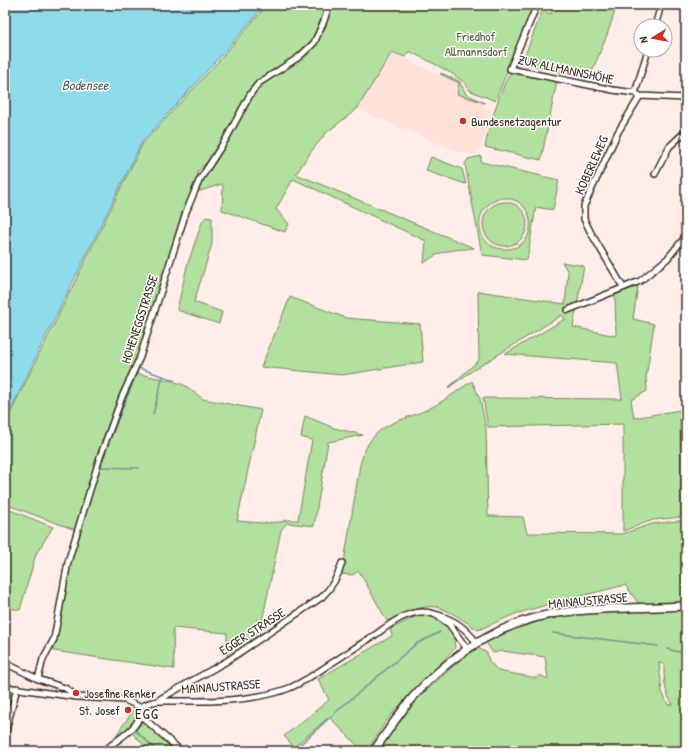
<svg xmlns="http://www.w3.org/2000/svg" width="691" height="756" viewBox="0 0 691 756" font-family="'Patrick Hand',sans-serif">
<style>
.built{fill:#ffe1da}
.green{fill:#b2e09e;stroke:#76855e;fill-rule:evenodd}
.water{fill:#8cdaea;stroke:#6c9498}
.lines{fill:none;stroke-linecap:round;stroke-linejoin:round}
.stream{stroke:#6c9498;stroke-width:1.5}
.street-casing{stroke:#3b2a1e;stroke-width:8}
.secondary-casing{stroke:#3b2a1e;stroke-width:10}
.street{stroke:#fff;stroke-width:5}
.secondary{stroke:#fff;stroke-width:7}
.poi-dot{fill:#c8321e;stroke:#fff;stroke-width:1.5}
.labels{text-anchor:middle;stroke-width:3;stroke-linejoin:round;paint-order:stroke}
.park-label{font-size:13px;fill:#59583e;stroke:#fff}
.street-label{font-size:13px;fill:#3b2a1e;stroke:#fff}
.poi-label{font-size:13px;fill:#3b2a1e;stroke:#fff;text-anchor:start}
.water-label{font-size:14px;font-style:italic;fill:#535f5b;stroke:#fff}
.quarter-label{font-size:15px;letter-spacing:1px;fill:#3b2a1e;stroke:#fff}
</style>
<rect width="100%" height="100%" fill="#ffede9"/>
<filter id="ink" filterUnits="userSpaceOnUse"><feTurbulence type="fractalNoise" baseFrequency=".025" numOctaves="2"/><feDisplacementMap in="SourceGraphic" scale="8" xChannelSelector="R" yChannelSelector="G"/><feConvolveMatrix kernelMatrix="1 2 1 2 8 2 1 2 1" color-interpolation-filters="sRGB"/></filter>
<g filter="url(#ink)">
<path class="built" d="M392 53 411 61V62L459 83 457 94 485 103 484 108 492 110 490 115 488 114 486 120 489 121 480 151 476 154 461 153 357 109Z"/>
<path class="green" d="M267 5H535L495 101 471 91 468 89C467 78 420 57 409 51L405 57 392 52 357 109 326 133 310 153 296 174 474 248C451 251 444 248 424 263L426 241 293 179 276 209 289 224 285 232 222 210 223 187 222 184 197 192 224 143 213 156 197 172 199 181 133 373 173 381 186 386 203 399 261 410 237 521 262 523 281 522 286 520H298L312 440 301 437 305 416 334 428 363 435 328 442 314 526 287 523 281 530 259 636 227 657V633L173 628 174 669 48 650 55 638 68 562 78 531 5 504V424L143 143 217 63Z
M545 5H617L607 35 589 79 522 63 542 11 551 14 553 8Z
M511 72H517L557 81 541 160 485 147C489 127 500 89 511 72Z
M441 73 459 81 466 94 485 103 457 94 459 83 440 74Z
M481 156V162L559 180 553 210 536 207 527 260 482 255 465 164 468 159ZM502 198C537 197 540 246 508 249 476 252 467 207 502 198Z
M431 157 462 169 466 184 426 171Z
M483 224a22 22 0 1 1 44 0a22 22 0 1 1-44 0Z
M206 217 212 218V244L194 302 222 312 219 324 177 310 187 266 202 222Z
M562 262 584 266 573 327 616 336 615 295 638 286 633 319 654 324 646 378 647 391 631 400 634 418 680 410 681 517 653 520 623 531V424L488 427 483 398 622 399 617 363 505 354 565 319 562 315 472 371 448 388 479 360 478 291 565 304 568 272Z
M290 297 346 318 420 324 423 362 342 375 261 367Z
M472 381 480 399 486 428 488 516 523 517 527 533 622 534 652 524 686 520V751H377L415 701 460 660 478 648 487 653 489 661 498 671 536 678 539 675 548 679 545 657 502 651 493 653 484 639 542 614 639 604 625 585 557 602 515 614 478 630C467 623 450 610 437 607 422 604 401 615 387 621L359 571 352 575 340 574 344 562 360 465C372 418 400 425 436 405 448 398 460 389 472 381ZM659 663 664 664C664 678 664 694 673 704L668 705 662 692Z
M5 508 53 527 36 554 20 610 5 607Z
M427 615C446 624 453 626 455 648 434 671 411 692 391 715 382 726 375 739 367 751H359L360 748 329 717 294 747 284 736 329 700 318 679 392 636 390 629 415 617Z
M5 689 14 691 5 722Z
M134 709 137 712C138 725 125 732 115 738 120 727 128 720 134 709Z
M144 720 157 735 178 751H150L133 734Z"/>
<path class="water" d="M5 5H265L217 60 142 142 43 342 5 422Z"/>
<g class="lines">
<path class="stream" d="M336 5V7L340 8
M145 349 149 336
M142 360 143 355
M153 414 163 376
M103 456 139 368 174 380
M99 466V467L139 468
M553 633 658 646
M667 649 686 654
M136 731 157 751
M293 751 337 711 416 644 440 632"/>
<g class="street-casing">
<path id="street" d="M537 5 510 69 613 90 635 93 640 96 686 98
M655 26 661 5
M635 93 648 50
M655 174 669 147 686 131
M623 287 591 233 584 219V206L618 132 640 96
M568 310 640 281 667 259 686 236
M440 618 449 624 467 649
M5 663 38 679 65 688 78 697 125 700 140 707
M38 679 43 659 54 639 68 562 100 457 122 397 140 357 186 212 199 181 226 139 251 93 259 83 299 57 314 43 324 21 329 5
M5 687 77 697
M158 701 160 699 227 661 322 597C332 587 338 577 342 563
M140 707 149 703 158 701C200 701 244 703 284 690 300 685 313 675 327 666 343 656 359 645 375 635 389 625 406 611 424 612 428 612 434 614 438 615 457 621 465 628 477 643
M140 715 181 751
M5 734 17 688
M105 751C116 738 143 729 140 707"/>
</g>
<g class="secondary-casing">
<path id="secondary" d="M374 751C386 733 399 714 413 697 455 650 510 616 574 611 611 607 649 608 686 606"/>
</g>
<use href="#street" class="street"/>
<use href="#secondary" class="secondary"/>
</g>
</g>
<g class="poi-dot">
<circle cx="463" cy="121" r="4"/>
<circle cx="76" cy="693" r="4"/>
<circle cx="128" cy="710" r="4"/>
</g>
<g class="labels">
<g class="park-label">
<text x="476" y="41">Friedhof<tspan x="476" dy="15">Allmannsdorf</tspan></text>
</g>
<g class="street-label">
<text transform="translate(566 69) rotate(12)" y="5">ZUR ALLMANNSHÖHE</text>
<text transform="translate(591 165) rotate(-66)" y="5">KOBERLEWEG</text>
<text transform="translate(139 319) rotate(-72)" y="5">HOHENEGGSTRASSE</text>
<text transform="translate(588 600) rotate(-5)" y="5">MAINAUSTRASSE</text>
<text transform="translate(252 631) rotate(-33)" y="5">EGGER STRASSE</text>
<text transform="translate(221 686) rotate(-4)" y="5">MAINAUSTRASSE</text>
</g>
<g class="poi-label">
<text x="471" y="126">Bundesnetzagentur</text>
<text x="84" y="698">Josefine Renker</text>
<text x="120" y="715" text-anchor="end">St. Josef</text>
</g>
<g class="water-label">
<text x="85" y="90">Bodensee</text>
</g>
<g class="quarter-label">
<text x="147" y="719">EGG</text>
</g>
</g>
<rect width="691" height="756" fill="none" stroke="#fff" stroke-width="20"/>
<rect x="10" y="10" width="671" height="736" fill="none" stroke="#3b2a1e" stroke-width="1.5" filter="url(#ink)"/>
<g transform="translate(653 38) rotate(259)"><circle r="19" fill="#ffffff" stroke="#b1aaa5"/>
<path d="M0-3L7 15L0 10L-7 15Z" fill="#c8321e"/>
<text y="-6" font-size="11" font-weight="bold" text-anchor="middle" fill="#3b2a1e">N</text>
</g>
</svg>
